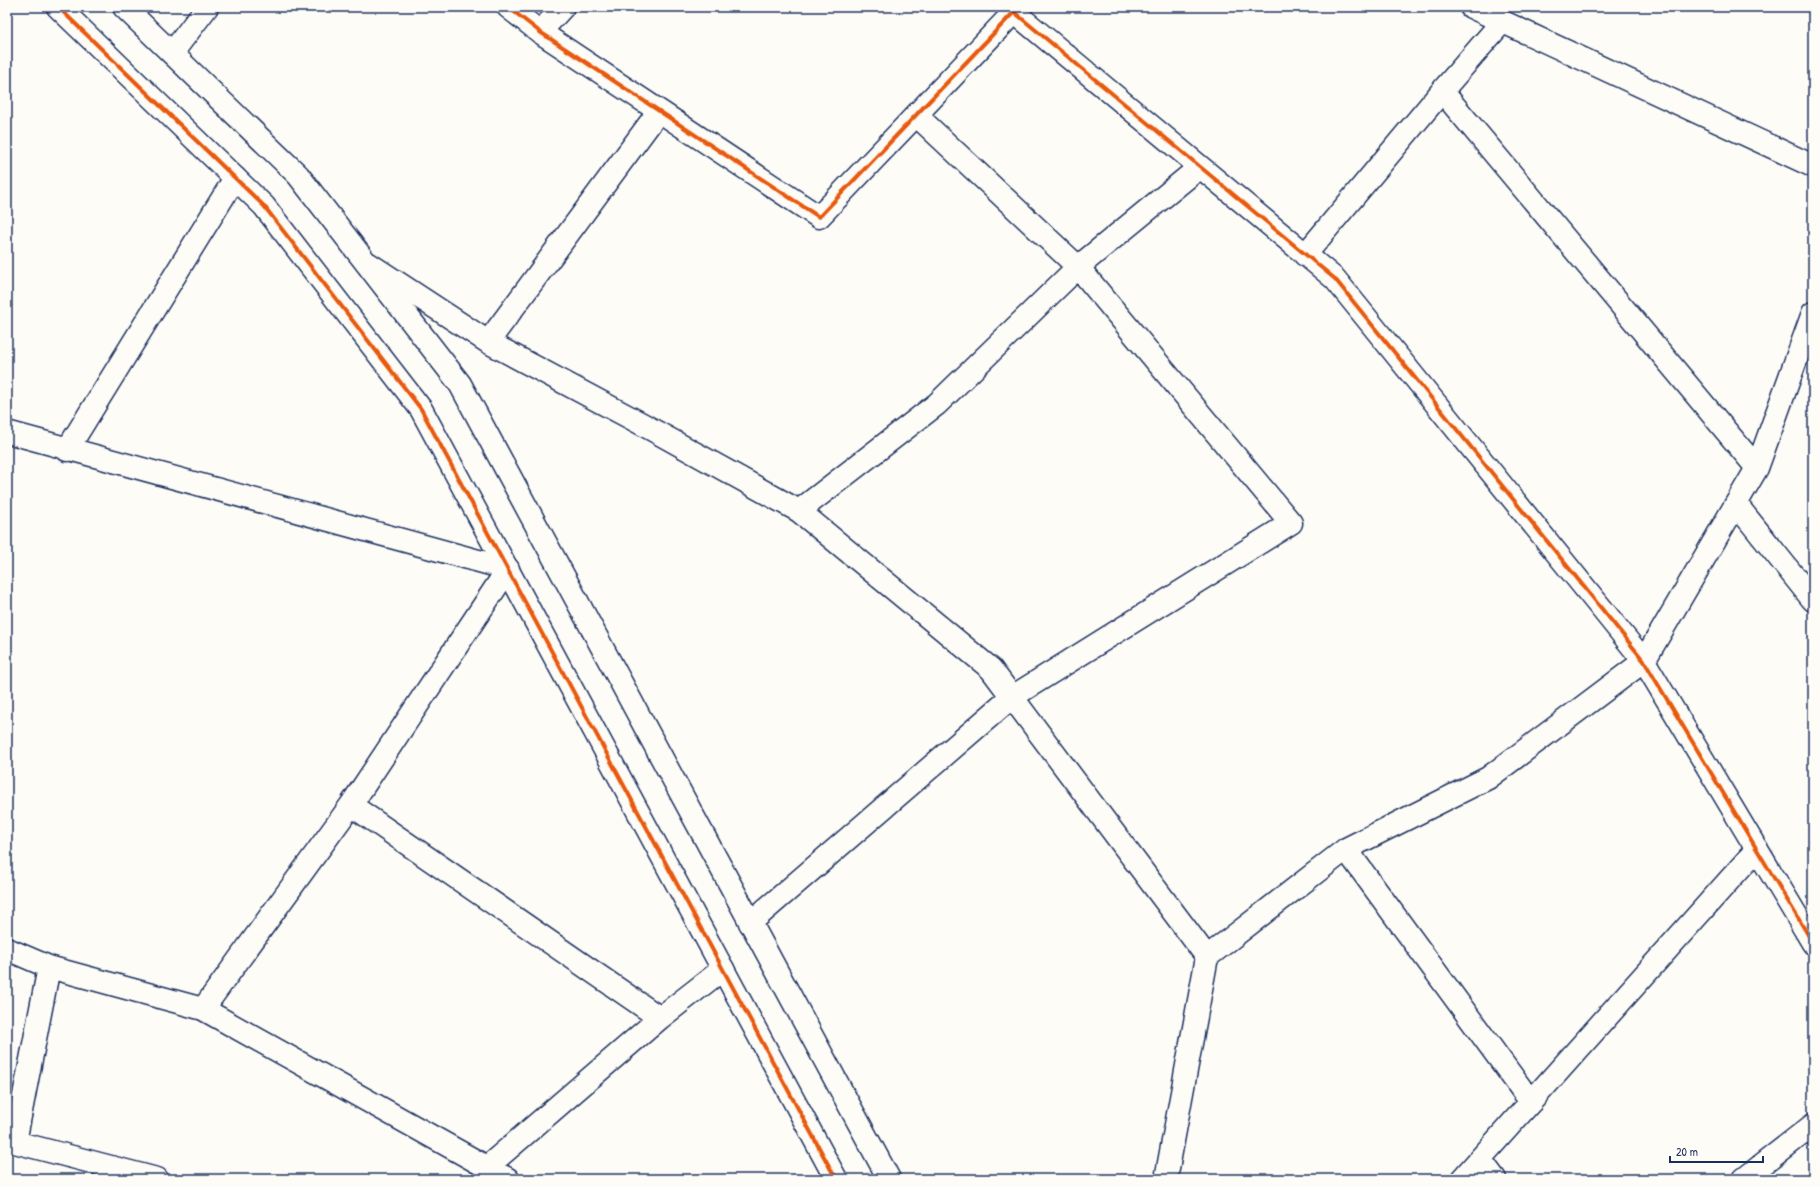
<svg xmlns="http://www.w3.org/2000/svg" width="1820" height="1186" viewBox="0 0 1820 1186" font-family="'Patrick Hand',sans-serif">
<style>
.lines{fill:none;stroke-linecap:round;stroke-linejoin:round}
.minor-casing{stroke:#1b2f5e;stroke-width:25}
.tertiary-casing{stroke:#1b2f5e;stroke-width:25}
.minor{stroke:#fdfcf7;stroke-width:22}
.tertiary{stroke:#fdfcf7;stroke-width:22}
.cycleway-casing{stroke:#fdfcf7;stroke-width:6}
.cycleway{stroke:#e8590c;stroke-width:4}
</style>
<rect width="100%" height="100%" fill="#fdfcf7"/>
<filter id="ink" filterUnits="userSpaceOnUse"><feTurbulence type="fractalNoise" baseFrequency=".025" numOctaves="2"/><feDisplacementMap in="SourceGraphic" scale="8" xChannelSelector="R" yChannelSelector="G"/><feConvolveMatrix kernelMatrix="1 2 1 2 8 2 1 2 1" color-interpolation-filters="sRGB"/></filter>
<g filter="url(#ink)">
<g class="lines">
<g class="minor-casing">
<path id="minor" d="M508 7 540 32 819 217 1014 12 1335 279 1644 661 1813 943
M1471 7 1813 166
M540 32 563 7
M172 53 207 7
M1442 91 1502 22
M1305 255 1442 91 1757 468
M369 264 488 342 642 424 799 511 991 669 1207 957 1166 1179
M488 342 659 111
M7 432 508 569 351 805 203 1009 49 967 7 949
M67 450 235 178
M1736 504 1813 600
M799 511 937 404 1078 267 1200 167
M351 805 660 1018
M1346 849 1531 1102
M750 923 1012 697 1291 523 1078 267 916 115
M1207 957 1346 849 1488 778 1644 661 1757 468 1813 313
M203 1009 508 1179
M7 1140 157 1179
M15 1142 49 967
M1480 1159 1495 1179
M487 1167 660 1018 723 969
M1462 1179 1757 849
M1744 1179 1813 1125"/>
</g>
<g class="tertiary-casing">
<path id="tertiary" d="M58 7 264 206 421 409 836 1179
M124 7 298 175 460 384 889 1179"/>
</g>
<use href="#minor" class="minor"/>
<use href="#tertiary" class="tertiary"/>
<g class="cycleway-casing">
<path id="cycleway" d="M58 7 264 206 421 409 836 1179
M508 7 540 32 819 217 1014 12 1335 279 1644 661 1813 943"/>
</g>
<use href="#cycleway" class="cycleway"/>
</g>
</g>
<rect width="1820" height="1186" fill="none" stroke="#fdfcf7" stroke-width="24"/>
<rect x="12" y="12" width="1796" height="1162" fill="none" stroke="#1b2f5e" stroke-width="1.5" filter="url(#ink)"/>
<path d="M1670 1156v6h93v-6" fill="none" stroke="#1b2f5e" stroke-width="2"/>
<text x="1676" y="1156" font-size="12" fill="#1b2f5e" stroke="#fdfcf7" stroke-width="3" paint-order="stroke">20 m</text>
</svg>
